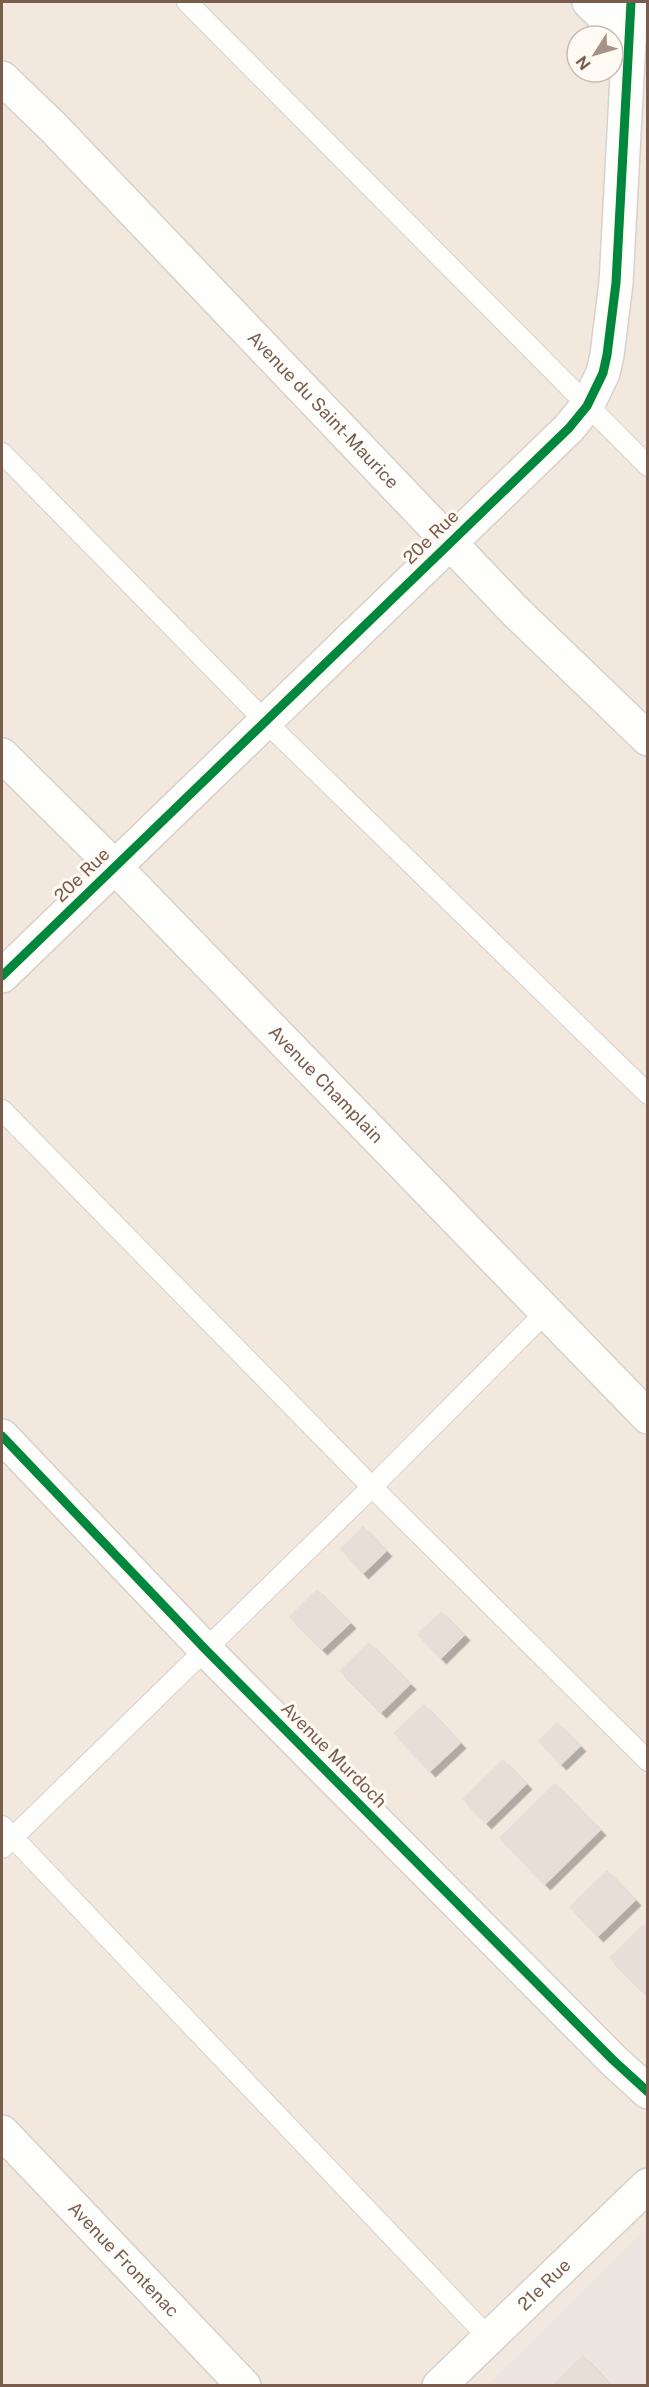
<svg xmlns="http://www.w3.org/2000/svg" width="649" height="2387" viewBox="0 0 649 2387" font-family="'Public Sans',sans-serif">
<style>
.residential{fill:#f2e8de;fill-rule:evenodd}
.industrial{fill:#ede5e0}
.building{fill:#e6ded7;filter:url(#shadow)}
.lines{fill:none;stroke-linecap:round;stroke-linejoin:round}
.service-casing{stroke:#d7d1cb;stroke-width:22}
.minor-casing{stroke:#d7d1cb;stroke-width:36}
.tertiary-casing{stroke:#d7d1cb;stroke-width:36}
.service{stroke:#fefefd;stroke-width:20}
.minor{stroke:#fefefd;stroke-width:33}
.tertiary{stroke:#fefefd;stroke-width:33}
.cycleway-casing{stroke:#fffaf3;stroke-width:13}
.cycleway{stroke:#00873e;stroke-width:9}
.labels{text-anchor:middle;stroke-width:6;stroke-linejoin:round;paint-order:stroke}
.street-label{font-size:18px;fill:#7a5c4d;stroke:#fffaf3}
</style>
<defs>
<filter id="shadow"><feDropShadow dx="5.5" dy="5.5" stdDeviation="0" flood-color="#0004"/></filter>
</defs>
<rect width="100%" height="100%" fill="#f9f5f0"/>
<path class="residential" d="M2 2H647V2227L487 2385 2 2386ZM577 36H613V72H577Z"/>
<path class="industrial" d="M647 2227V2385H487Z"/>
<path class="building" d="M363 1526 387 1551 363 1574 340 1549Z
M317 1589 351 1623 322 1650 289 1617Z
M441 1611 465 1635 441 1659 417 1634Z
M369 1642 411 1684 381 1713 339 1671Z
M424 1704 461 1743 430 1772 393 1733Z
M557 1722 581 1746 561 1765 538 1741Z
M503 1759 527 1784 486 1824 462 1799Z
M555 1783 601 1830 545 1885 499 1838Z
M607 1870 636 1900 598 1937 569 1907Z
M643 1924 648 1928V1997L609 1958Z
M583 2355 612 2386H551Z"/>
<g class="lines">
<g class="service-casing">
<path id="service" d="M187 2 648 466
M2 453 265 721 648 1094
M2 1110 372 1487 648 1761
M2 1826 489 2338
M2 1848 372 1487 545 1313"/>
</g>
<g class="minor-casing">
<g id="minor">
<path d="M589 2 629 41"/>
<path id="s1" d="M2 78 53 127 517 613 648 739"/>
<path id="s2" d="M2 755 114 866 648 1417"/>
<path d="M2 976 569 428 587 406 603 373 607 355 616 283 631 2"/>
<path id="s3" d="M2 2132 244 2386"/>
<path id="s4" d="M439 2386 648 2185"/>
</g>
</g>
<g class="tertiary-casing">
<path id="tertiary" d="M2 1436 205 1649 613 2060 648 2092"/>
</g>
<use href="#service" class="service"/>
<use href="#minor" class="minor"/>
<use href="#tertiary" class="tertiary"/>
<g class="cycleway-casing">
<path id="cycleway" d="M2 976 569 428 587 406 603 373 607 355 616 283 631 2
M2 1436 205 1649 613 2060 648 2092"/>
</g>
<use href="#cycleway" class="cycleway"/>
</g>
<g class="labels">
<g class="street-label">
<text dy="6" stroke="none"><textPath href="#s1" startOffset="462">Avenue du Saint-Maurice</textPath></text>
<text transform="translate(431 537) rotate(-44)" y="6">20e Rue</text>
<text transform="translate(82 875) rotate(-44)" y="6">20e Rue</text>
<text dy="6" stroke="none"><textPath href="#s2" startOffset="462">Avenue Champlain</textPath></text>
<text transform="translate(334 1755) rotate(45)" y="6">Avenue Murdoch</text>
<text dy="6" stroke="none"><textPath href="#s3" startOffset="176">Avenue Frontenac</textPath></text>
<text dy="6" stroke="none"><textPath href="#s4" startOffset="146">21e Rue</textPath></text>
</g>
</g>
<rect width="649" height="2387" fill="none" stroke="#7a5c4d" stroke-width="6"/>
<g transform="translate(595 54) rotate(233)"><circle r="28" fill="#fffaf3" stroke="#cabbb1" stroke-width="1.5"/>
<path d="M0-4.5L10 22L0 15L-10 22Z" fill="#a69286"/>
<text y="-9" font-size="16" font-weight="bold" text-anchor="middle" fill="#7a5c4d">N</text>
</g>
</svg>
